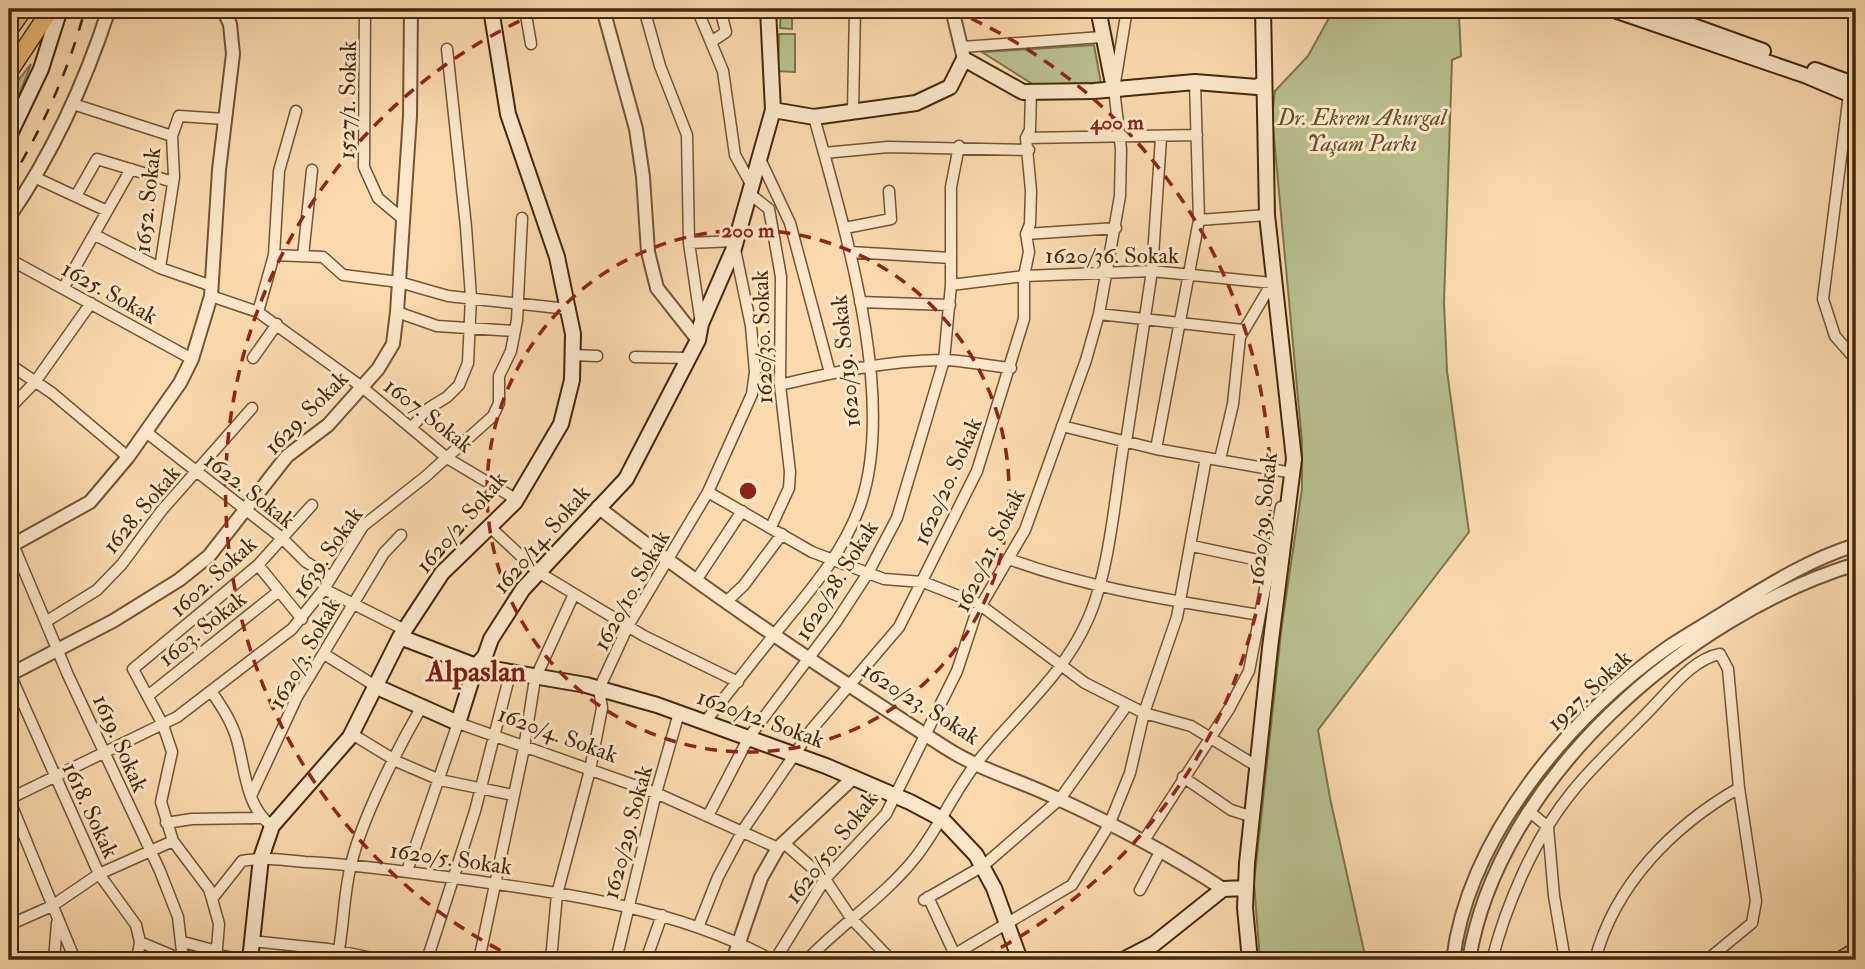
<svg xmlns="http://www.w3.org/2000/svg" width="1865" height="969" viewBox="0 0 1865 969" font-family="'IM FELL Double Pica',serif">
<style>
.green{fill:#b9c18e;stroke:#7e754c;stroke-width:2}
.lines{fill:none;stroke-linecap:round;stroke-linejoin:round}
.minor-casing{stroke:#715534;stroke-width:13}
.tertiary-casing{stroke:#715534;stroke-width:16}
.secondary-casing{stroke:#43290b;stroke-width:18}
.trunk-casing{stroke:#43290b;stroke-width:19}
.motorway-casing{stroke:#43290b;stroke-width:21}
.minor{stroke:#fce7ca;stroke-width:10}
.tertiary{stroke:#fce7ca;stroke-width:12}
.secondary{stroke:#fce7ca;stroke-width:14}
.trunk{stroke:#edbd76;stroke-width:16}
.motorway{stroke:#edbd76;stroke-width:18}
.rail{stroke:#43290b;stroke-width:2.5;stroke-dasharray:12 12;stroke-linecap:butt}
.ring{fill:none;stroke:#8f2418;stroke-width:3.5;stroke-dasharray:12 9}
.labels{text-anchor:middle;stroke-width:6;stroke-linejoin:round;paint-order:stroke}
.street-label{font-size:23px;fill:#43290b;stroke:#fce7ca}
.park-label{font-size:23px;font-style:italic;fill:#604f2c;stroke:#fce7ca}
.district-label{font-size:30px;font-weight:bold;fill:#7a1f14;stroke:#fce7ca}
.centre{fill:#8f2418;stroke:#fce7ca;stroke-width:3.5}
.ring-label{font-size:21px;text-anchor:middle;font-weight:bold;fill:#8f2418;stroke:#fce7ca;stroke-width:6;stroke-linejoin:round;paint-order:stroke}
</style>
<rect width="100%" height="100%" fill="#fadaad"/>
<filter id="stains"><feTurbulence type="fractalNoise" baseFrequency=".00286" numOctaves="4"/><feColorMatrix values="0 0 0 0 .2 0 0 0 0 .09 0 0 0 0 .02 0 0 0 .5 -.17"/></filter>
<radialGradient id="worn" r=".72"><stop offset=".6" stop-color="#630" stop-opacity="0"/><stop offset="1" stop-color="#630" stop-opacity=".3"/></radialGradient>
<path class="green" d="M781 9H792V29L780 28Z
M1334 9H1473L1472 15 1459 16 1461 56 1452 60 1444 302 1447 371 1469 532 1318 730 1330 798 1366 960H1260L1254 883 1282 624 1302 489V442L1272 116 1275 91 1308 56Z
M779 34H795V72L778 71Z
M1094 45 1101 83 1034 85 982 52Z
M31 64 9 122V92Z"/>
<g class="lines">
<g class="minor-casing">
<path id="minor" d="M365 9 364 167 378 198 404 220
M525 9 531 44
M644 9 660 66 687 135 689 243 701 324
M697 9 723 71 735 155 751 184
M711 42 726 32 720 9
M962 47 1102 37
M1849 94 1823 299 1835 336 1856 360
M73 104 172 136 179 116 225 119
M853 111 855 9
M1026 138 1197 135
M824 153 888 147 1029 150
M760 159 790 223 830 373
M34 177 107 211
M750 194 769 209 781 277 780 385 790 472 789 488 771 527
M76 196 97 159 173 182
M1199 220 1267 215
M845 228 891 219 889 191
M1026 234 1116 228
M95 235 160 268 212 286
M689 243 735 241
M850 252 951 258
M274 255 323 257 343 275 399 282 448 296 568 309
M303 256 312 170
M9 259 192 359
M160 268 174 177 172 136
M951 285 1024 276 1152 271 1272 283 1240 337 1233 404 1220 459
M64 287 131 169
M211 296 258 312 362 387 447 458 509 495 515 502
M860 302 950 305
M258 312 274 255 279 171 296 111
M397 312 437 326 513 331
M1099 314 1243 330
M572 355 597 356
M635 357 689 358
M253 358 277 324
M9 364 52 393 128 457
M780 385C834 372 886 361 941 360 964 360 988 366 1011 368
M9 409 35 382 91 303
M1062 426 1156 449 1293 473
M411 428 429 408 447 397 459 385 468 363 471 297 466 227 447 49
M146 432 282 538 306 562 331 577
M1126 442 1152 271 1161 138
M1156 449 1199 220 1195 82
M708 492 812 552 884 579 923 582 979 604 1085 683 1144 713 1191 726 1258 767
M490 527 538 572 644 636 738 682
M9 535 68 675 160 871 178 917 183 960
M1192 546 1272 563
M1009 559C1090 589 1176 601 1260 615
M258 565 302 619
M697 579 742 511
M324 589 405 630
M727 601 744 585 782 534
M47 621 97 590 122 564 162 510 252 408
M324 654 377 687
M9 672 99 874 136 925 140 942 137 960
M211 691C222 707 232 722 237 740 245 769 246 808 272 826
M149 695 279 591
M704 723C728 694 750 664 774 635 807 594 843 555 861 503 897 394 843 224 814 117
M352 734 398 762 440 780 513 795
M1183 777 1231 810 1253 817
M251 796 297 697 384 553 401 535
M9 799 177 717 292 629 324 589 363 526 425 477 493 416 499 403V376L511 351 517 320 522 218
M9 799 75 960
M1530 812 1548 827 1554 896 1565 960
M708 816 749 737 836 622 868 573 897 518 944 360 951 285V187L959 146
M166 823 192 819 260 818
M1143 842 1229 709 1249 671 1281 507
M785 844 825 879 851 918 891 960
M407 871 458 723 656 793 778 848
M1140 890 1161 850
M928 897 955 955
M212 899 242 861C264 857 283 860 305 862 356 864 404 872 454 878 562 893 675 907 772 960
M924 900 983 866 1060 799 1127 705
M9 925 52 906 99 874 173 841
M699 925 718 877 743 830 812 729 899 627 977 471 1024 319V276L1029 252 1026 234 1030 224 1031 191 1026 138 1030 130 1031 91
M252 941 328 949 382 960
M140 942 183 960
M183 942 217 951
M216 955 247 960
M54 960 57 923
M216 960 219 924 212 899 209 889 173 841 161 802 172 752 163 725 133 669 258 565 312 505
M337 960C344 929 343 896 351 865 361 820 398 748 421 708
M427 960 475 811 510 674
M479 960 524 748 535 679 574 594
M551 960 557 894 590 770 602 708 599 689 628 626 708 492 752 394 755 372 751 326 735 249
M616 960 656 793 679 713
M646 960 662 915
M775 960 825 879 886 814 957 671 979 604 983 602 1025 530 1086 360 1099 314 1120 196 1121 149 1114 89 1127 9
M807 960C841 924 884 897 915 858 938 829 952 795 975 765 1013 716 1063 677 1088 619 1110 570 1115 495 1124 442
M945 960 1072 885 1109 825 1130 773 1144 713 1177 617 1206 458
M1492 960C1506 905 1535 837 1572 792 1595 763 1624 737 1650 710 1669 691 1692 659 1720 654L1728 669 1739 788 1756 901 1752 923 1707 960
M1595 960C1615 884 1673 826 1739 788"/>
</g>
<g class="tertiary-casing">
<path id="tertiary" d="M603 9 636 129 643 177 648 252 657 288 698 340
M952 9 964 59
M9 217C53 153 85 83 109 9
M598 507C709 594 827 672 946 748 980 770 1019 780 1056 798 1113 824 1170 854 1223 889
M9 547 90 502 128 457 180 383 192 359 211 296 219 170 233 54 230 24 223 9
M9 675 113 621 179 580 209 556 287 456 328 425 378 369 393 344 397 312 410 116 411 9
M733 960 761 878 778 848 854 777
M1453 960C1468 837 1571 714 1670 646 1691 632 1713 620 1733 607 1772 583 1813 558 1856 545
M1469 960C1498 780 1688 615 1856 564"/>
</g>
<g class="secondary-casing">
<path id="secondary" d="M1098 9 1114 89
M1611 9 1807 76 1856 97
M1646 9 1763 51
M1815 70 1856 85
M773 110 814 117 916 103 950 87 964 59 1023 92 1094 91 1195 82 1257 87 1263 83
M9 136 41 69 60 9
M400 637 476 666 586 685 657 705 826 766 910 802 942 819 976 855 994 888 1020 960
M377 687 458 723 476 666 485 656 491 639 523 589 626 479 698 340 701 324 734 248 773 110 768 9
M250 960 261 858 272 826 350 737 400 637 442 573 515 502 561 424 572 380 573 334 557 257 508 114 491 9
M1123 960 1154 944 1223 889 1246 888
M1250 960 1245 908 1247 863 1270 648 1294 459 1267 215 1263 9"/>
</g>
<g class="trunk-casing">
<path id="trunk" d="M9 30 24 9
M9 72 51 9"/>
</g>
<g class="motorway-casing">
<path id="motorway" d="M1843 960 1856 952"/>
</g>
<use href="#minor" class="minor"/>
<use href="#tertiary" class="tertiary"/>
<use href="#secondary" class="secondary"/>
<use href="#trunk" class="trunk"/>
<use href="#motorway" class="motorway"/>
<path class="rail" d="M9 183C42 129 69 70 85 9"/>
</g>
<g class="ring">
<circle cx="748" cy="491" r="261"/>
<path d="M519 960A522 522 0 0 1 544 10M952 10A522 522 0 0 1 977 960"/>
</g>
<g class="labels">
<g class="street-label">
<text transform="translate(347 100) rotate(-89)" y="8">1527/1. Sokak</text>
<text transform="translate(147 200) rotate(-84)" y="8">1652. Sokak</text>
<text x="1112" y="263">1620/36. Sokak</text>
<text transform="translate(110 292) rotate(29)" y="8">1625. Sokak</text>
<text transform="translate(762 337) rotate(-92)" y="8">1620/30. Sokak</text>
<text transform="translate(845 361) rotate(-96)" y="8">1620/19. Sokak</text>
<text transform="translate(306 412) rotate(-45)" y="8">1629. Sokak</text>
<text transform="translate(429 415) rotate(38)" y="8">1607. Sokak</text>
<text transform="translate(947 481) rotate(-66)" y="8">1620/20. Sokak</text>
<text transform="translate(250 490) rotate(38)" y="8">1622. Sokak</text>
<text transform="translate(141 509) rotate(-50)" y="8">1628. Sokak</text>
<text transform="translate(1262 519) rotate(-84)" y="8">1620/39. Sokak</text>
<text transform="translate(461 522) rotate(-49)" y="8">1620/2. Sokak</text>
<text transform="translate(541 539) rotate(-49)" y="8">1620/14. Sokak</text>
<text transform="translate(989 550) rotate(-64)" y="8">1620/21. Sokak</text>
<text transform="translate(327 552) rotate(-55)" y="8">1639. Sokak</text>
<text transform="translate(213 576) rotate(-42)" y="8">1602. Sokak</text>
<text transform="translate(836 580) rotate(-58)" y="8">1620/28. Sokak</text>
<text transform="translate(631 590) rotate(-61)" y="8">1620/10. Sokak</text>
<text transform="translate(202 628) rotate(-39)" y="8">1603. Sokak</text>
<text transform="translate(304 653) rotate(-61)" y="8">1620/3. Sokak</text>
<text transform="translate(1589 690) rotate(-43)" y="8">1927. Sokak</text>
<text transform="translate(921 703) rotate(32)" y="8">1620/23. Sokak</text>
<text transform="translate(761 718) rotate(20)" y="8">1620/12. Sokak</text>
<text transform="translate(558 734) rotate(20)" y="8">1620/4. Sokak</text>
<text transform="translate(121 743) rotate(66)" y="8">1619. Sokak</text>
<text transform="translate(91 810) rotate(65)" y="8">1618. Sokak</text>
<text transform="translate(627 832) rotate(-75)" y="8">1620/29. Sokak</text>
<text transform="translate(831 847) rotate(-52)" y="8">1620/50. Sokak</text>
<text transform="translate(451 858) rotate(8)" y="8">1620/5. Sokak</text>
</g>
<g class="park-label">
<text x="1362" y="125">Dr. Ekrem Akurgal<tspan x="1362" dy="26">Yaşam Parkı</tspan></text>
</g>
<g class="district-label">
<text x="476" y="681">Alpaslan</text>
</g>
</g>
<circle cx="748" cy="491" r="10" class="centre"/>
<g class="ring-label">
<text x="1117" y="129">400 m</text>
<text x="748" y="237">200 m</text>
</g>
<rect width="1865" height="969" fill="none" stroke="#fadaad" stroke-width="35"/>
<rect x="10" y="10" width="1844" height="948" fill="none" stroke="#43290b" stroke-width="3.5"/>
<rect x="18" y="18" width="1830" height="934" fill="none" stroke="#43290b" stroke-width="2"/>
<rect width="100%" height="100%" filter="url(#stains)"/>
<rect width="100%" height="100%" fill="url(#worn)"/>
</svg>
